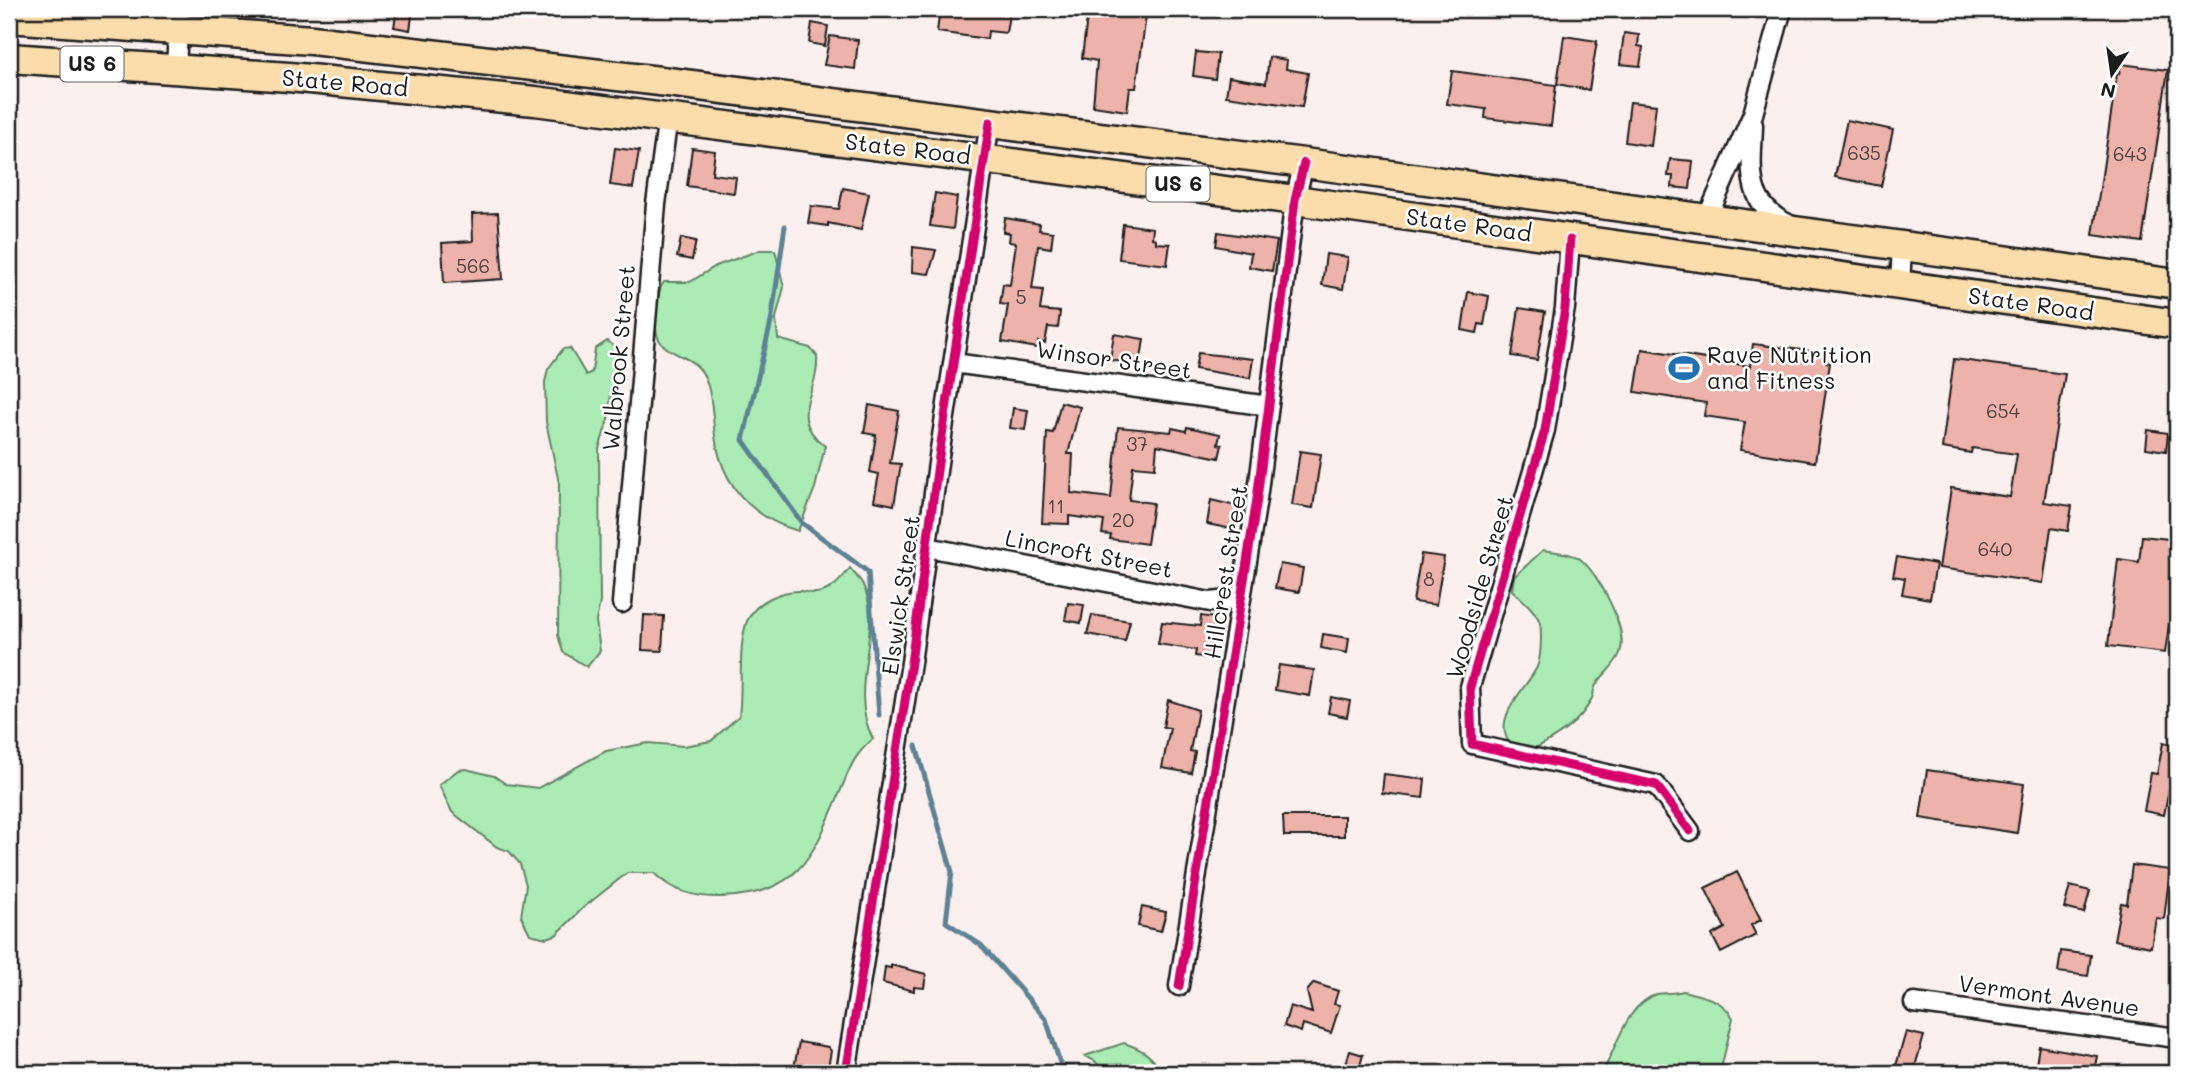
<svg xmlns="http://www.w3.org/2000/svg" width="2186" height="1082" viewBox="0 0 2186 1082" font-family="Mali,sans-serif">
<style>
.green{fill:#abecb5;stroke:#648468;stroke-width:2}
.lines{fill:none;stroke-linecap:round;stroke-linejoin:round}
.stream{stroke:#5c8296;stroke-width:5}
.building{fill:#edb3aa;stroke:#1c1c1c;stroke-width:2}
.minor-casing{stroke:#1c1c1c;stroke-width:23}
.primary-casing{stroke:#1c1c1c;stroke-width:33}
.minor{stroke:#fff;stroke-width:18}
.primary{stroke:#fbddab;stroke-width:28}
.cycleway-casing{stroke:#fff;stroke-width:13}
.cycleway{stroke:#d6006c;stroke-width:9}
.labels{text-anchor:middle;stroke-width:5;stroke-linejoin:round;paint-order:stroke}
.number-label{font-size:19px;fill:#504240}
.shield{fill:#fff;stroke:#606060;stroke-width:2}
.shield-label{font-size:21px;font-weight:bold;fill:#1c1c1c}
.street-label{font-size:23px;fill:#1c1c1c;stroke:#fff}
.poi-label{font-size:23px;fill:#1c1c1c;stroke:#fff;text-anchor:start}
</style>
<rect width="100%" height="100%" fill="#fbf0ee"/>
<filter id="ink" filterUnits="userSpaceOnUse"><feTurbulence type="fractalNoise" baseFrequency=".0143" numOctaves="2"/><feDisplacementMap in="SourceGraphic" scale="14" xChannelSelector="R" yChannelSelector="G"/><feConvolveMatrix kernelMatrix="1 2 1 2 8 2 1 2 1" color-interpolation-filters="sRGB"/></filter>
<g filter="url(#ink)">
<path class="green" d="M760 250H775L784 287 776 318 778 339 810 348 817 356C820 394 785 415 825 446L815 488 798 531C755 518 727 492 717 447 712 426 714 403 707 383 694 343 650 366 656 313 658 302 657 291 664 282H690L716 266Z
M607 341 614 346 616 355 608 420 599 449 600 602 596 621 600 651 587 667 563 652 558 635 559 483 546 422 545 382 548 369 563 349 570 348 586 375 592 372 595 349Z
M1543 550C1553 552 1570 552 1579 558 1598 572 1629 630 1620 653 1615 667 1601 675 1595 687 1593 691 1594 695 1592 698 1581 723 1555 738 1532 750L1510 744C1491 717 1526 690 1537 667 1541 658 1542 634 1540 623 1536 610 1521 599 1512 590L1514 577Z
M850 568C854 574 860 579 863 585 885 629 846 688 873 739 853 756 850 768 840 792 812 858 800 893 722 897 697 898 671 891 654 873H627L583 908 556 935 546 938 530 934 521 916 526 885 520 864 509 851 497 847 452 812 439 785 458 770 466 769 494 776 506 784 538 788 606 751 648 743 684 746 711 741 739 716C743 688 737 643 748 619 757 601 781 591 799 591 805 591 810 594 816 593 831 592 841 580 850 568Z
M1683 991C1705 997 1721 998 1733 1018L1720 1073H1602C1617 1048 1625 1005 1657 994 1664 992 1675 994 1683 991Z
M1124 1043C1142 1049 1153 1056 1162 1073H1105L1095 1061 1085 1056Z"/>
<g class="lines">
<path class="stream" d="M785 226 771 322 743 440 802 523 868 572 879 715
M916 746 952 872 946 922 981 945 1046 1019 1061 1066 1099 1073"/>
</g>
<path class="building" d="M397 9H413L410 30 394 27Z
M940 9H1010L1006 33 988 31 987 39 937 32Z
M1088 9H1147L1136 88H1130L1127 111 1093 106 1097 61 1082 58Z
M812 23 828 26 825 46 809 43Z
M1624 33 1639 35 1638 46 1643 47 1640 66 1620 64Z
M830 36 858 40 855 69 824 65Z
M1564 36 1597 41 1589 90 1557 84Z
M1196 52 1218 54 1215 79 1193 76Z
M1269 57 1287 60 1286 69 1308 73 1302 107 1226 96 1229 77 1266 83Z
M2121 64 2168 70 2142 242 2093 235 2117 74H2119Z
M1452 71 1556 85 1551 126 1485 118 1486 109 1447 104Z
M1630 102 1656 105 1651 146 1625 142Z
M1847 120 1893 130 1881 186 1835 177Z
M615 148 639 151 633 188 610 185Z
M692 148 715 151 712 174 736 177 734 193 687 186Z
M1670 159 1693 161 1690 189 1672 187 1673 176H1668Z
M843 188 869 193 861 230 828 223V226L808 223 811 206 839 209Z
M935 193 957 197 953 229 930 226Z
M498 213 503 279 444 283 442 243 473 241 472 214Z
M1005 218 1040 224 1039 230 1053 232 1051 248 1038 246 1032 289 1043 290 1040 310 1060 312 1058 328 1048 327 1045 343 1038 342V348L1002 342 1008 305 1000 304 1003 284 1010 285 1016 243 1009 242 1010 233 1003 232Z
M1123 224 1153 228 1152 238 1156 239V243L1170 244 1167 265 1119 259Z
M1218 232 1277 241 1272 271 1249 267 1251 253 1216 246Z
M681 238 696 241 692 260 677 257Z
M913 247 936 250 929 274 912 272Z
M1326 254 1348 257 1343 289 1322 285Z
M1468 292 1489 296 1484 325 1479 324 1477 333 1462 330Z
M1519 308 1545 312 1537 360 1512 356Z
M1114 334 1144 339 1140 365 1110 360Z
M1753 344 1827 353 1826 362 1830 363 1815 462 1740 450 1745 422 1704 416 1706 403 1635 392 1642 349 1750 366Z
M1198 353 1253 359 1250 378 1195 369Z
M1954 359 2065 374 2044 502 2072 506 2068 531 2051 528 2043 583 1939 568 1951 488 2010 497 2017 454 1972 448 1971 453 1942 448Z
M1061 402 1080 407 1068 454H1073L1071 493 1111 498 1118 427 1171 432 1172 428 1186 431 1187 427 1220 434 1218 444 1222 445 1219 458 1157 445 1155 468 1133 466 1129 500 1153 503 1147 544 1110 539 1111 535 1102 534 1104 521 1069 516V524L1042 523 1047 432 1053 433Z
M869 405 899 411 890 463 901 464 894 505 874 501 879 474 870 472 876 435 864 433Z
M1013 408 1028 410 1025 430 1010 428Z
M2148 430 2168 433 2166 451 2146 448Z
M1300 451 1321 454 1313 508 1292 505Z
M1211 500 1240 507 1237 526 1233 525 1232 529 1207 524Z
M2142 536 2177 540V570L2165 653 2108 646 2118 559 2139 562Z
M1421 554 1444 557 1436 605 1413 602Z
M1897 557 1936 564 1930 599 1902 594 1905 578 1893 576Z
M1280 564 1303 568 1299 592 1275 588Z
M1068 603 1084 605 1081 623 1065 620Z
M644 615 664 616 662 651 642 650Z
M1092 615 1130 621 1125 641 1087 634Z
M1201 616 1215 618 1209 658 1195 656 1196 650 1158 644 1162 622 1200 626Z
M1323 634 1349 638 1347 653 1321 648Z
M1279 665 1314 670 1310 696 1275 690Z
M1331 697 1350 701 1347 717 1328 713Z
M1168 700 1198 710 1190 751 1195 752 1191 773 1162 768 1170 728 1163 727Z
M2163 743 2177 746 2175 761H2177V791L2169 790 2164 815 2144 811 2151 773 2157 774Z
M1927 770 2024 784 2017 833 1920 818Z
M1384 774 1425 779 1423 798 1382 793Z
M1283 816H1344V836H1284Z
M2132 865 2170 870 2164 919 2156 918 2151 947 2114 940 2121 903 2127 904Z
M1737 872 1761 920 1751 925 1756 935 1721 953 1712 935 1725 928 1705 888Z
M2070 886 2090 891 2084 913 2064 908Z
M1142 907 1166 912 1161 931 1138 926Z
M2061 951 2091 955 2088 976 2058 972Z
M891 965 926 974 924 988 914 987V991L883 983 885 967 891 968Z
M1314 983 1338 991 1334 1004 1340 1005 1331 1033 1303 1024 1301 1032 1284 1026 1290 1006 1312 1013 1307 991Z
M1906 1032 1924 1036 1913 1073 1895 1069Z
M799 1042 828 1047 831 1051 827 1073H793Z
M2039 1046 2097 1056 2094 1072 2072 1068 2071 1073 2035 1070Z
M1350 1051 1363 1055 1358 1073H1343Z"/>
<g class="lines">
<g class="minor-casing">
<path id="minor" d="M176 69 179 9
M1753 125C1752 167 1743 203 1788 224
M1707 218 1753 114 1782 9
M1570 240 1565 308 1545 430 1470 687 1472 744 1656 785 1690 831
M1900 286 1902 246
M953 363 1269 406
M927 547 1210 602 1241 599
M622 603 656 204 668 117
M1179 986 1257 499 1295 200 1304 163
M1914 1003 2177 1038
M846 1073 911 663 939 456 990 122"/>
</g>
<g class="primary-casing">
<path id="primary" d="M9 18 312 40 668 82 1304 163 2177 284
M9 58 289 77 535 101 1295 200 2177 324"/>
</g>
<use href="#minor" class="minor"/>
<use href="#primary" class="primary"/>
<g class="cycleway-casing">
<path id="cycleway" d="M1570 240 1565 308 1545 430 1470 687 1472 744 1656 785 1690 831
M1179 986 1257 499 1295 200 1304 163
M846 1073 911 663 939 456 990 122"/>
</g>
<use href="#cycleway" class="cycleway"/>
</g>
</g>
<defs>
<g id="stadium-bare" transform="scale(2.415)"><path d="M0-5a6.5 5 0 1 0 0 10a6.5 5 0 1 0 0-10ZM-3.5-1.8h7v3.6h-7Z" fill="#1f6fb2" stroke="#fff" stroke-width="2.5" paint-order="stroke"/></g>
</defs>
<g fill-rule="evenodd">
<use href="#stadium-bare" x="1684" y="368"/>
</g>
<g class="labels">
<g class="number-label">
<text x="1864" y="160">635</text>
<text x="2130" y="161">643</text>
<text x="473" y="273">566</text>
<text x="1021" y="304">5</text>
<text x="2003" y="418">654</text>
<text x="1137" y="451">37</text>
<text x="1056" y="513">11</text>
<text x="1123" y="527">20</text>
<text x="1995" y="556">640</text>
<text x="1429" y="586">8</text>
</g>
<g class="shield">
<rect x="60.5" y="46.5" width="63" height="35" rx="5"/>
<rect x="1146.5" y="166.5" width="63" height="35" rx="5"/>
</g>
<g class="shield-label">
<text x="92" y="71">US 6</text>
<text x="1178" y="191">US 6</text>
</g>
<g class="street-label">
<text transform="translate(345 83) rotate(5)" y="8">State Road</text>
<text transform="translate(908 149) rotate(7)" y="8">State Road</text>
<text transform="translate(1469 225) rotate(8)" y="8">State Road</text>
<text transform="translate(2031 304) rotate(8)" y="8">State Road</text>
<text transform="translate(619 358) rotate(-85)" y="8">Walbrook Street</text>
<text transform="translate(1114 360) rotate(8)" y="8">Winsor Street</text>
<text transform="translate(1089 554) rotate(11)" y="8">Lincroft Street</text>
<text transform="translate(1226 572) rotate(-81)" y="8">Hillcrest Street</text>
<text transform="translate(1480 587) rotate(-74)" y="8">Woodside Street</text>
<text transform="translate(901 595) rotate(-82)" y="8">Elswick Street</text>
<text transform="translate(2049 996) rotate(8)" y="8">Vermont Avenue</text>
</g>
<g class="poi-label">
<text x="1707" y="363">Rave Nutrition<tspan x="1707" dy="26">and Fitness</tspan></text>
</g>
</g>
<rect width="2186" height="1082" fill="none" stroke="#fff" stroke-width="35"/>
<rect x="18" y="18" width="2151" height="1047" fill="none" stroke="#1c1c1c" stroke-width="2.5" filter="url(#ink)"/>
<g transform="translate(2112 74) rotate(193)" stroke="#ffffff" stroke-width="5" paint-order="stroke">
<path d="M0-5L12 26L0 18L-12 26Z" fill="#1c1c1c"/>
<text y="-10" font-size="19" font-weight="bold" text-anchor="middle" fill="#1c1c1c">N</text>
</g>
</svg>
